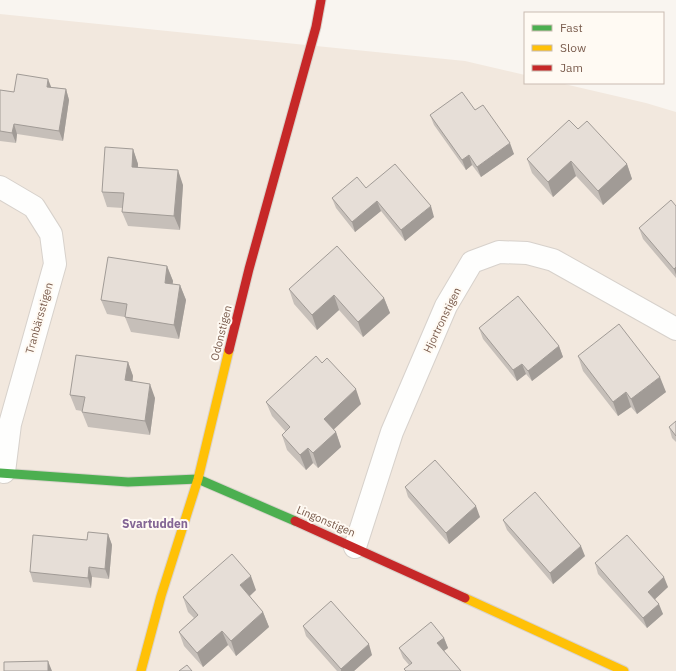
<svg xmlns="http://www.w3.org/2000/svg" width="676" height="671" viewBox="0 0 676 671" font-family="'IBM Plex Sans',sans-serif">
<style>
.residential{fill:#f2e8de}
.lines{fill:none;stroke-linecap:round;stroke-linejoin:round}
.street-casing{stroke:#d7d1cb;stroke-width:24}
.fast-casing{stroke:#d9d2cb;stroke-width:11}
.slow-casing{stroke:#d9d2cb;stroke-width:11}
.jam-casing{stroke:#d9d2cb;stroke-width:11}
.street{stroke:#fefefd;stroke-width:22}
.fast{stroke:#4caf50;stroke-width:9}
.slow{stroke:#ffc107;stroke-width:9}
.jam{stroke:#c62828;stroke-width:9}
.wall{fill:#c6bfb9}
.shaded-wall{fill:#a19b96}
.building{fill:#e6ded7;stroke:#a19b96}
.labels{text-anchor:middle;stroke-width:4;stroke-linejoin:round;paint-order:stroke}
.street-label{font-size:11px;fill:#7a5c4d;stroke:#fffaf3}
.neighbourhood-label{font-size:12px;font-weight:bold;fill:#846695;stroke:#fffaf3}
</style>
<rect width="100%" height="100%" fill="#f9f5f0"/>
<path class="residential" d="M0 14 465 61 525 75V83H560L646 103 676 112V671H0Z"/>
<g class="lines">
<g class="street-casing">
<path id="street" d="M0 187 34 207 51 234 55 264 10 424 4 472
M355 547 392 432 446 306 472 262 499 252 527 253 553 260 676 329"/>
</g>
<g class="fast-casing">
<path id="fast" d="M0 473 128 482 198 479 295 521"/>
</g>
<g class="slow-casing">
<path id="slow" d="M465 598 624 671
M141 671 161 596 198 479 229 350"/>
</g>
<g class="jam-casing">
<path id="jam" d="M229 350 249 269 316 27 321 0
M295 521 465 598"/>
</g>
<use href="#street" class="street"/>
<use href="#fast" class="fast"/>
<use href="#slow" class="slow"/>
<use href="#jam" class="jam"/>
</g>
<path class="wall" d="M52 87 66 89 69 100 63 141 17 134 16 143 0 141V90L14 92Z
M475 110 514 154 481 177 472 165 466 170 434 125 430 115Z
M578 129 627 164 632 179 603 205 576 176 553 197 532 173 527 159Z
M133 149 138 164V167L183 185 180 230 128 226 122 212 123 208 107 207 102 192Z
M366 188 434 217 405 241 381 211 355 232 336 208 332 198Z
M676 206V278L643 239 639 228Z
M167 266 173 281 172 284 180 285 186 300 179 339 131 332 125 317 107 314 101 300Z
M289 289 384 298 390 313 363 337 339 310 317 330 294 304Z
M479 328 559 346 563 357 532 381 526 374 517 381 483 339Z
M578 356 666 392 637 414 631 407 618 416 583 371Z
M128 362 133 376 132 381 155 398 150 435 88 427 82 412V411L76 410 70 395Z
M266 402 361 404 333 429 336 432 341 447 318 468 313 463 306 470 287 450 282 435 286 432 272 416Z
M676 421V442L672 438 669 427Z
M405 487 480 517 449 544 408 497Z
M503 520 585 556 553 584 507 530Z
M108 534 112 545 109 579 92 577 91 588 33 582 30 572 87 540Z
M595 563 668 587 655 599 663 614 647 628 598 574Z
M256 590 250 596 263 612 269 627 236 656 228 645 203 667 184 646 179 632 194 618 188 612 183 597Z
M303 626 372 655 354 671H337L306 636Z
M444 638 448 648 444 651 461 671H405L404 669 409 665 403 658 399 648Z"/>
<path class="shaded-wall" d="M48 79 52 89 47 87Z
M66 89 69 100 63 141 59 131Z
M14 124 17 134 16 143 12 133Z
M510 143 514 154 481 177 477 167Z
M133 149 138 164 137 181 132 167Z
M469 155 472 165 466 170 462 160Z
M571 161 576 176 553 197 548 182Z
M627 164 632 179 603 205 598 191Z
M178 170 183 185 180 230 174 216Z
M377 201 381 211 355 232 352 222Z
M431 206 434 217 405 241 401 230Z
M167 266 173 281 171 297 165 283Z
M676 267V275L674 269Z
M180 285 186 300 179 339 174 325Z
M334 295 339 310 317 330 312 315Z
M384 298 390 313 363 337 358 322Z
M559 346 563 357 532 381 528 371Z
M128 362 133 376 131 395 125 380Z
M522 364 526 374 517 381 513 370Z
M660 377 666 392 637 414 631 399Z
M150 384 155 398 150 435 145 421Z
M356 389 361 404 329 434 324 419Z
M626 392 631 407 618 416 613 402Z
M336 432 341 447 318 468 313 453Z
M308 448 313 463 306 470 300 455Z
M476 506 480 517 449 544 446 533Z
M108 534 112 545 109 579 105 569Z
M581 546 585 556 553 584 550 573Z
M89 567 92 577 91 588 88 578Z
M251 576 256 590 245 600 240 585Z
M664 577 668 587 652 602 648 592Z
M659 604 663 614 647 628 643 618Z
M263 612 269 627 236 656 231 641Z
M222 631 228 645 203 667 197 653Z
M444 638 448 648 441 653 437 643Z
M369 644 372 655 354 671H341V669Z
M48 661 52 671H48Z"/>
<path class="building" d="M17 74 48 79 47 87 66 89 59 131 14 124 12 133 0 131V90L14 92Z
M462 92 475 110 483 105 510 143 477 167 469 155 462 160 430 115Z
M569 120 578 129 587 121 627 164 598 191 571 161 548 182 527 159Z
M105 147 133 149 132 167 178 170 174 216 122 212 124 193 102 192Z
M395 164 431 206 401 230 377 201 352 222 332 198 357 177 366 188Z
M671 200 676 206V267L674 269 639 228Z
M337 246 384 298 358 322 334 295 312 315 289 289Z
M108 257 167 266 165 283 180 285 174 325 125 317 127 304 101 300Z
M518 296 559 346 528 371 522 364 513 370 479 328Z
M619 324 660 377 631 399 626 392 613 402 578 356Z
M76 355 128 362 125 380 150 384 145 421 82 412 85 397 70 395Z
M316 356 322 363 327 358 356 389 324 419 336 432 313 453 308 448 300 455 282 435 290 427 266 402Z
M676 421V436L669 427Z
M435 460 476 506 446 533 405 487Z
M535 492 581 546 550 573 503 520Z
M88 532 108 534 105 569 89 567 88 578 30 572 33 535 87 540Z
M627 535 664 577 648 592 659 604 643 618 595 563Z
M232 554 251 576 240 585 263 612 231 641 222 631 197 653 179 632 198 615 183 597Z
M331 601 369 644 341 669 303 626Z
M431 622 444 638 437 643 461 671H406L404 669 412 663 399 648Z
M48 661V671H4V662Z
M187 665 192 671H179Z"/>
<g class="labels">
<g class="street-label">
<text transform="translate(39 318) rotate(-74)" y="4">Tranbärsstigen</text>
<text transform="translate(442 320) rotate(-64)" y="4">Hjortronstigen</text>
<text transform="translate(221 333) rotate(-76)" y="4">Odonstigen</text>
<text transform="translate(326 521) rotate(23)" y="4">Lingonstigen</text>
</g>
<g class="neighbourhood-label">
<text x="155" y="528">Svartudden</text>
</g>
</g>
<rect x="524" y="12" width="140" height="72" fill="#fffaf3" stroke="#cabbb1"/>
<rect x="532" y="25" width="20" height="6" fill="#4caf50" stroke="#cabbb1"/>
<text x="560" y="32" font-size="12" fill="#7a5c4d">Fast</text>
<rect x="532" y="45" width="20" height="6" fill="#ffc107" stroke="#cabbb1"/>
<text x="560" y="52" font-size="12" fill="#7a5c4d">Slow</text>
<rect x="532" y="65" width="20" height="6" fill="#c62828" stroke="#cabbb1"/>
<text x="560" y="72" font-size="12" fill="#7a5c4d">Jam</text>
</svg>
